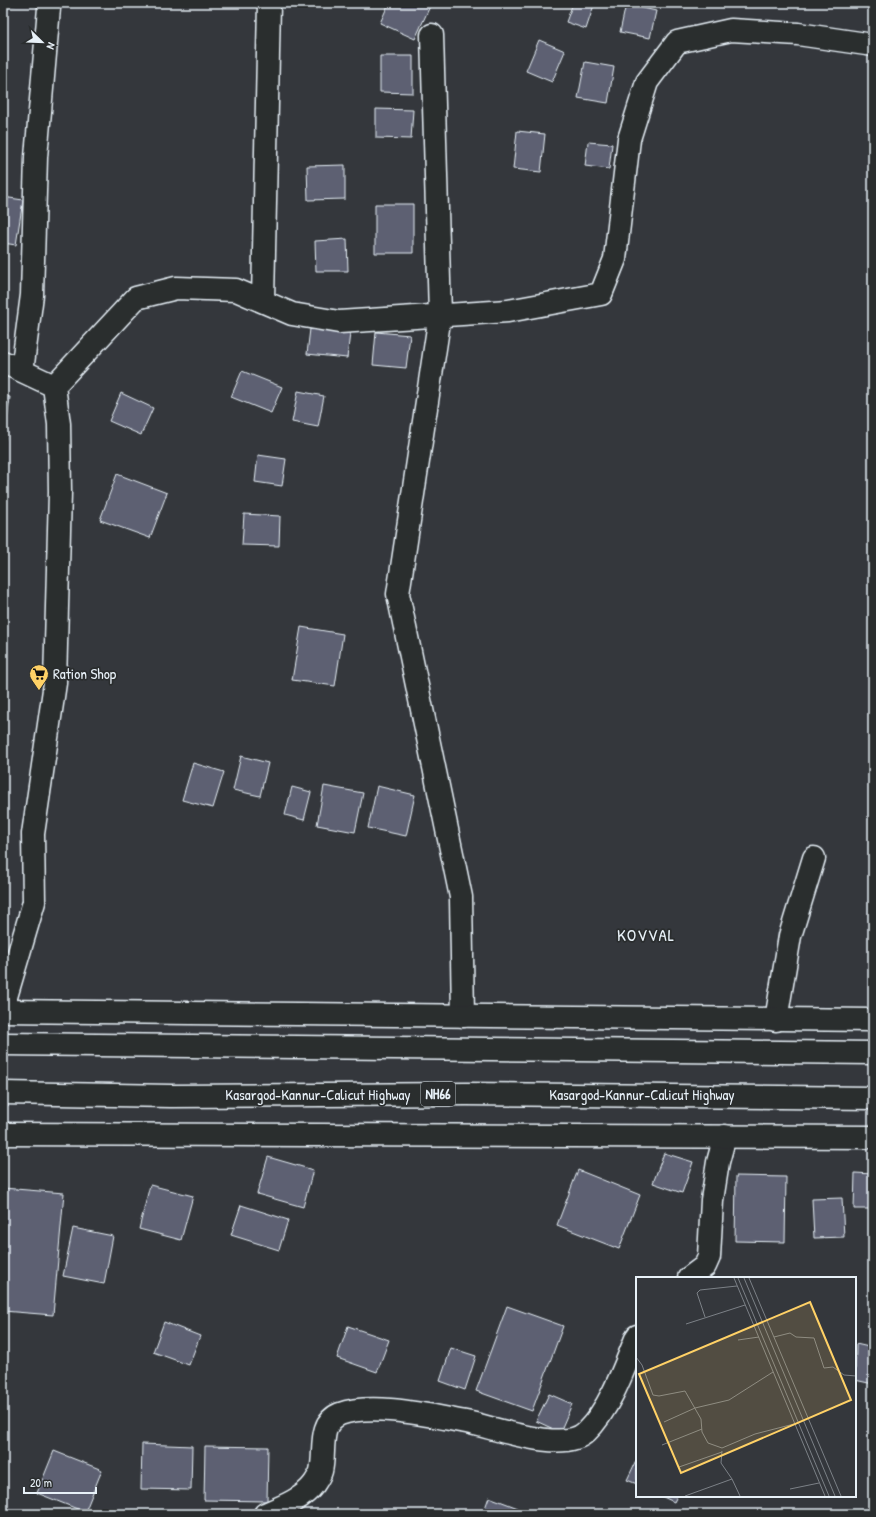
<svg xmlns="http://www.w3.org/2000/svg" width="876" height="1517" viewBox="0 0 876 1517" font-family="'Patrick Hand',sans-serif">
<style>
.building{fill:#5d6072;stroke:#e8f1f8}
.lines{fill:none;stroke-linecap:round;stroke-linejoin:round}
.street-casing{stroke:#e8f1f8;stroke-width:25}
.secondary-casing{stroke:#e8f1f8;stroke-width:25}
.highway-casing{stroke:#e8f1f8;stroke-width:25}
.street{stroke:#2a2d2e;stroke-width:22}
.secondary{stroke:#2a2d2e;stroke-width:22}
.highway{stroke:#2a2d2e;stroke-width:22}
.labels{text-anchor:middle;stroke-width:3.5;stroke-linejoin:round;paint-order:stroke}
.shield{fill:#2a2d2e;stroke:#afb6bb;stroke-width:1}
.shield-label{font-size:14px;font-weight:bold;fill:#e8f1f8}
.poi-label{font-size:15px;fill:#e8f1f8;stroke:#2a2d2e;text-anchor:start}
.street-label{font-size:15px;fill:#e8f1f8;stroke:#2a2d2e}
.quarter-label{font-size:17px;letter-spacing:1px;fill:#e8f1f8;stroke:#2a2d2e}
.inset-road{fill:none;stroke:#7c8187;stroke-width:1}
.view{fill:#ffd166;fill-opacity:0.15;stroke:#ffd166;stroke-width:2}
.inset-edge{fill:none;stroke:#e8f1f8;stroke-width:2}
</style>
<rect width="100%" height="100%" fill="#34373c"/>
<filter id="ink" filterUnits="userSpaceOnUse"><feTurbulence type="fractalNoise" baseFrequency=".025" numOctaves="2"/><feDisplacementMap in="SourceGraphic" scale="8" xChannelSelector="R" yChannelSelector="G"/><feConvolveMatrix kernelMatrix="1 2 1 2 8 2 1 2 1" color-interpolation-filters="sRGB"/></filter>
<g filter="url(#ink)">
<path class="building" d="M3 3H31L3 6Z
M389 3 431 4 415 39 380 23Z
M573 3H588L594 5 586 29 566 22Z
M626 4 656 11 650 38 620 32Z
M539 40 565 51 552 82 526 71Z
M380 56H413V93L380 92Z
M585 62 614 67 608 103 578 98Z
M376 109 413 110 411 139 376 138Z
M517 131 545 134 541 172 513 169Z
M588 142 612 144 609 169 585 166Z
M345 165V199L308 200 307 166Z
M3 197 23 200 16 245 3 243Z
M375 204H413V253H375Z
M347 239 348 271H316L315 241Z
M310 329 350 333 347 358 307 354Z
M376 332 410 335 406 368 373 365Z
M242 371 282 387 271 413 231 397Z
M298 391 324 396 318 427 292 422Z
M121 393 153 408 141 435 109 421Z
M3 396 10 397 4 445H3Z
M258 455 286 459 282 486 255 482Z
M117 474 167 493 150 538 100 520Z
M244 514 280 516 279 546 242 545Z
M301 627 343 634 335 686 292 680Z
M241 756 268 763 260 796 233 790Z
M193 763 224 772 213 808 182 800Z
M324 786 363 793 355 832 317 825Z
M377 786 415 795 406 836 368 828Z
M292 787 311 792 304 820 285 815Z
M664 1153 693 1162 682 1193 653 1183Z
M268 1157 313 1170 303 1207 257 1194Z
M578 1170 640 1195 619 1249 557 1225Z
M855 1173 873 1174V1209H854Z
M736 1176 786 1177 785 1242 735 1241Z
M150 1185 193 1196 181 1240 139 1229Z
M3 1188 64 1193 53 1315 3 1311Z
M842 1198 844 1237 814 1238 812 1199Z
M241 1205 288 1220 279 1250 231 1235Z
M73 1228 113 1236 104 1284 63 1276Z
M507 1306 563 1326 532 1411 476 1391Z
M164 1322 200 1336 189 1365 153 1352Z
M348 1326 389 1340 377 1372 337 1358Z
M856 1344 873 1348V1384L855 1380Z
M451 1348 476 1356 465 1390 440 1381Z
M549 1394 572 1404 560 1432 536 1421Z
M142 1444 192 1446 191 1490 141 1489Z
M205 1446 268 1447 267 1501 204 1500Z
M54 1451 102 1470 85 1512 37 1493Z
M637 1459V1484L627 1480Z
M661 1496H677L674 1502Z
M489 1497 518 1508 516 1514H491L484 1511Z"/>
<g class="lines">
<g class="street-casing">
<path id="street" d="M432 35 440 315 398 594 461 897 463 1016
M263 301 269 3
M3 362 54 386
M22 371 32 295 36 157 49 8
M3 1007 34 902 33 834 55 683 60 492 59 424 54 386 136 298 176 288 236 290 292 314 339 322 508 311 601 294 615 259 629 139 647 82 677 42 731 30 798 34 873 45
M776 1020 790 936 814 858
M689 1278 705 1266 709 1257 712 1200 718 1162 725 1136
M265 1514C282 1507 303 1499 314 1484 316 1481 320 1475 321 1471 326 1452 317 1423 340 1414 373 1402 432 1416 466 1422 493 1427 564 1454 586 1432 610 1409 625 1366 637 1336"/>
</g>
<g class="secondary-casing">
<path id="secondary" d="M3 1011 873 1020
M3 1134 873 1137"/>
</g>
<g class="highway-casing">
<path id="highway" d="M3 1044 873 1053
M3 1093 171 1096 467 1094 873 1098"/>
</g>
<use href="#street" class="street"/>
<use href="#secondary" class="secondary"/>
<use href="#highway" class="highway"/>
</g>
</g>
<defs>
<g id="supermarket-pin" transform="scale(1)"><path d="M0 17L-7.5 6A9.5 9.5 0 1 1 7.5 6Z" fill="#ffd166" stroke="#2a2d2e"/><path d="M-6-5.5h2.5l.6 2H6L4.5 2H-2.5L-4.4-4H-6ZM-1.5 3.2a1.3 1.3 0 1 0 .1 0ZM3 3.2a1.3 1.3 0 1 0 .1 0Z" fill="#111"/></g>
</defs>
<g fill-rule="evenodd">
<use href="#supermarket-pin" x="39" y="674"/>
</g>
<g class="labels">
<rect class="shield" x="421" y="1082" width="34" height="24" rx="3"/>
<g class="shield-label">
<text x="438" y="1099">NH66</text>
</g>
<g class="poi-label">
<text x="53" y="679">Ration Shop</text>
</g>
<g class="street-label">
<text x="318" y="1100">Kasargod-Kannur-Calicut Highway</text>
<text x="642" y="1100">Kasargod-Kannur-Calicut Highway</text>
</g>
<g class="quarter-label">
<text x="646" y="941">KOVVAL</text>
</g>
</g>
<g transform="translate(636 1277)">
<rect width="220" height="220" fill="#34373c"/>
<path class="inset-road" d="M98 1 189 219M102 1 193 219M108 1 199 219M113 1 205 219M69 40 61 16 64 13 101 9M50 47 109 28M138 60 154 56 160 60 178 61 188 91 197 90 208 98 220 99M102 63 123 60M0 80 6 88 17 118 23 119 49 114 65 142 66 155 72 166 86 171 119 157 158 147M28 145 59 131 93 123 137 95M26 168 66 152M86 174 85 186 96 202M43 190 86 175M154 212 183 206M49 219 96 202 104 219"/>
<path class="view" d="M174 25 215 123 45 196 3 97Z"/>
<rect width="220" height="220" class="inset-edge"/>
</g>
<rect width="876" height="1517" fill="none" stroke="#2a2d2e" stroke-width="16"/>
<rect x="8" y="8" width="860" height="1501" fill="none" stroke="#e8f1f8" stroke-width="1.5" filter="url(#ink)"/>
<g transform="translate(42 42) rotate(113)" stroke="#2a2d2e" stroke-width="3" paint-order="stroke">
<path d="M0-3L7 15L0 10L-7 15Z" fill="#e8f1f8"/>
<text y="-6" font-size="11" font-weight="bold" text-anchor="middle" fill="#e8f1f8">N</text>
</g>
<path d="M24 1487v6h72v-6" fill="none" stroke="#e8f1f8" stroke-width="2"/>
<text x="30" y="1487" font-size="12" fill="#e8f1f8" stroke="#2a2d2e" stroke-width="3" paint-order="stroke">20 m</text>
</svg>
